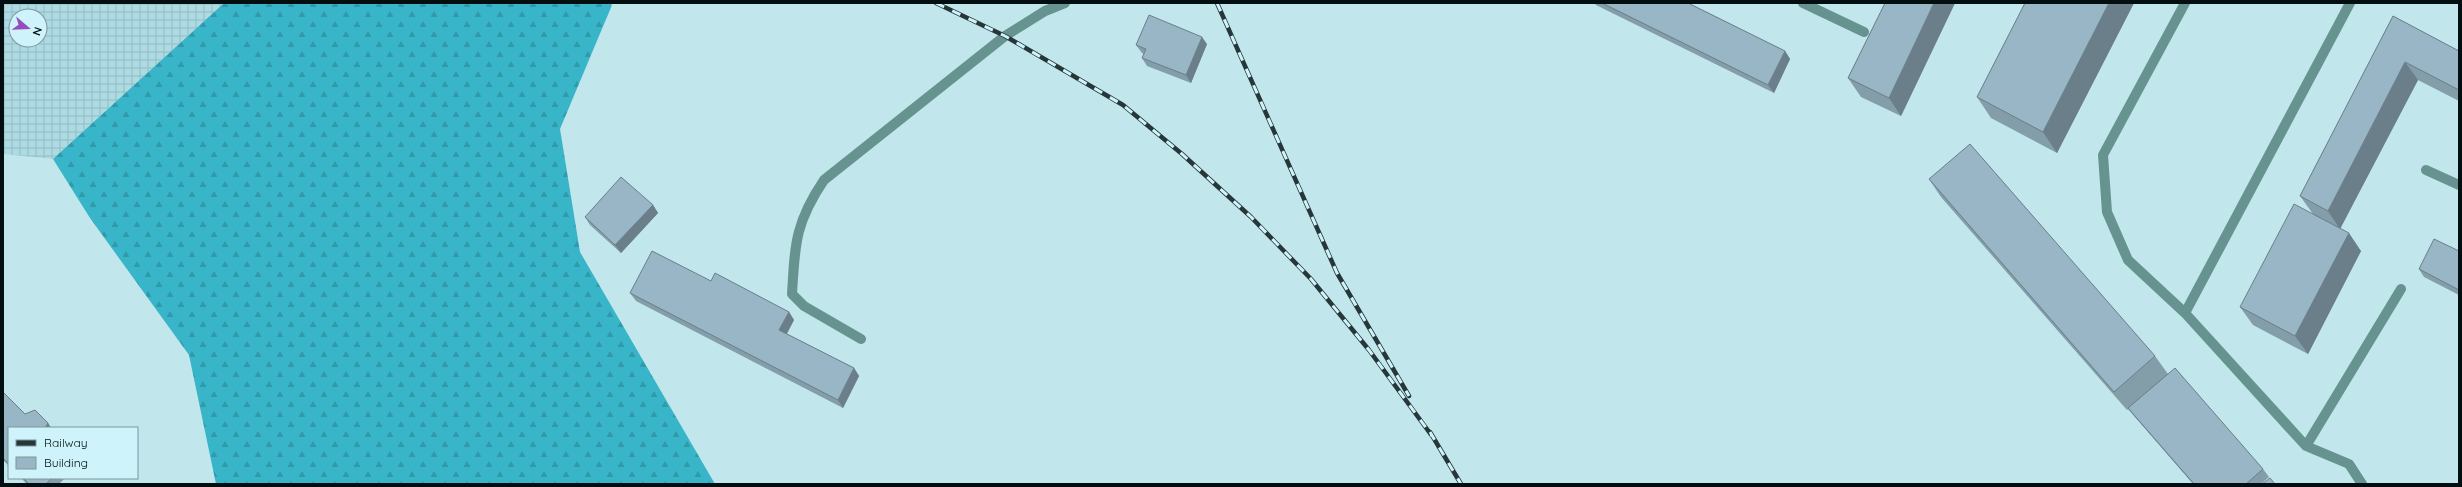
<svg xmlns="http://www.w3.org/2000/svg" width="2462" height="487" viewBox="0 0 2462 487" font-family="Quicksand,sans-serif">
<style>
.industrial{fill:url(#industrial-grid);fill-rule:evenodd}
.forest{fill:url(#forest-firs)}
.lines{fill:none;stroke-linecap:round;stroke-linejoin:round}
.service{stroke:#66938f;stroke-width:10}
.rail-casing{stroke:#263639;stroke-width:4.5}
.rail{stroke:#cef3fa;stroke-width:3;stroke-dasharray:9;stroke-linecap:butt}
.wall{fill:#839da9}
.shaded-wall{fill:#6a7f8a}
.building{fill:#98b6c5;stroke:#6a7f8a}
</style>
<defs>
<pattern id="industrial-grid" width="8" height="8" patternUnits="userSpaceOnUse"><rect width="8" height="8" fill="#aedbe3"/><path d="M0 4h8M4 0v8" fill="none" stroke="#94bbc2"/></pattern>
<pattern id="forest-firs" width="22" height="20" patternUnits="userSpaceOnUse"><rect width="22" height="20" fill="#38b5c8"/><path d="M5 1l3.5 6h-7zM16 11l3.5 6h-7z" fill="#309aab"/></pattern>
</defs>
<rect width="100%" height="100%" fill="#c1e6ec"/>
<path class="industrial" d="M3 3H224L53 159 3 154ZM16 16H40V40H16Z"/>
<path class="forest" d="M224 3H610L612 5 560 129 580 252 715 484H216L189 355 90 218 53 159Z"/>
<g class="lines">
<path class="service" d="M1803 3 1864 32
M2185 3 2103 155 2107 212 2128 260 2185 313 2306 446 2349 464 2362 484
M2426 170 2459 185
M2185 313 2350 3
M861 339 804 306 792 294C795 244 795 223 824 180L1005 36 1045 11 1065 3
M2306 446 2401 289"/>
<g class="rail-casing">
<path id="rail" d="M936 3 1005 36 1123 105 1182 154 1251 217 1311 279 1369 350 1432 436
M1217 3 1337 273 1409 396
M1430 432 1461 484"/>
</g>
<use href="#rail" class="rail"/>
</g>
<path class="wall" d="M1594 3H1688L1785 51 1790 59 1774 93 1596 5Z
M1885 3H1955L1901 116 1861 97 1848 78Z
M2025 3H2134L2057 153 1991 118 1977 97Z
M2393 16 2459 51V101L2418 80 2340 229 2361 251 2308 354 2253 325 2240 307 2313 214 2300 196Z
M1207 44 1191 83 1147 66 1142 58 1144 54 1142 53 1136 45Z
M1929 179 2155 356 2168 374 2263 469 2269 477 2261 484H2193L2134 416 2128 409 2127 410 1941 197Z
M653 205 658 213 621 253 590 225 585 217Z
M2459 251V295L2424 277 2419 269Z
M711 281 789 312 794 320 787 334 854 368 859 376 843 408 636 301 630 293Z
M3 392 25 414 48 423 51 428H9V466L3 460Z
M21 478H65L59 484H27Z"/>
<path class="shaded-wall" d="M1934 3H1955L1901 116 1889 98Z
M2109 3H2134L2057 153 2043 132Z
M1202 37 1207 44 1191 83 1186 75Z
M1785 51 1790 59 1774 93 1768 85Z
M2405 62 2418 80 2340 229 2328 211Z
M653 205 658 213 621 253 615 245Z
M2349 233 2361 251 2308 354 2295 336Z
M789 312 794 320 784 338 779 330Z
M854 368 859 376 843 408 838 400Z
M48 423 51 428H45Z"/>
<path class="building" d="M1602 3H1688L1785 51 1768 85Z
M1885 3H1934L1889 98 1848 78Z
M2025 3H2109L2043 132 1977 97Z
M1149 15 1202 37 1186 75 1142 58 1146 49 1136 45Z
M2393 16 2459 51V90L2405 62 2328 211 2300 196Z
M1970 144 2155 356 2114 392 1929 179Z
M621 177 653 205 615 245 585 217Z
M2294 204 2349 233 2295 336 2240 307Z
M2434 239 2459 251V290L2419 269Z
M652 251 711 281 715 273 789 312 779 330 854 368 838 400 630 293Z
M2175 368 2263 469 2246 484H2194L2128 408Z
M3 392 25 414 35 410 48 423 45 428H9V464L3 458Z
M23 478H52L46 484H29Z
M2270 478 2275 484H2262Z"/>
<rect width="2462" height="487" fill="none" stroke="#030e10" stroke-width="8"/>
<rect x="8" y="427" width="130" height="52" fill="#cef3fa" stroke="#7d979c"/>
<rect x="16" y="440" width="20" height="6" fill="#263639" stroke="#7d979c"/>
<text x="44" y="447" font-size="12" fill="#030e10">Railway</text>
<rect x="16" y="457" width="20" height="12" fill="#98b6c5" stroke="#7d979c"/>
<text x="44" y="467" font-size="12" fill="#030e10">Building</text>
<g transform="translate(28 28) rotate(109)"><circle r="19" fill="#cef3fa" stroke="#7d979c"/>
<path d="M0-3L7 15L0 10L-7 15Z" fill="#974cbe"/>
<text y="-6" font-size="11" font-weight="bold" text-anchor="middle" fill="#030e10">N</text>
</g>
</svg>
